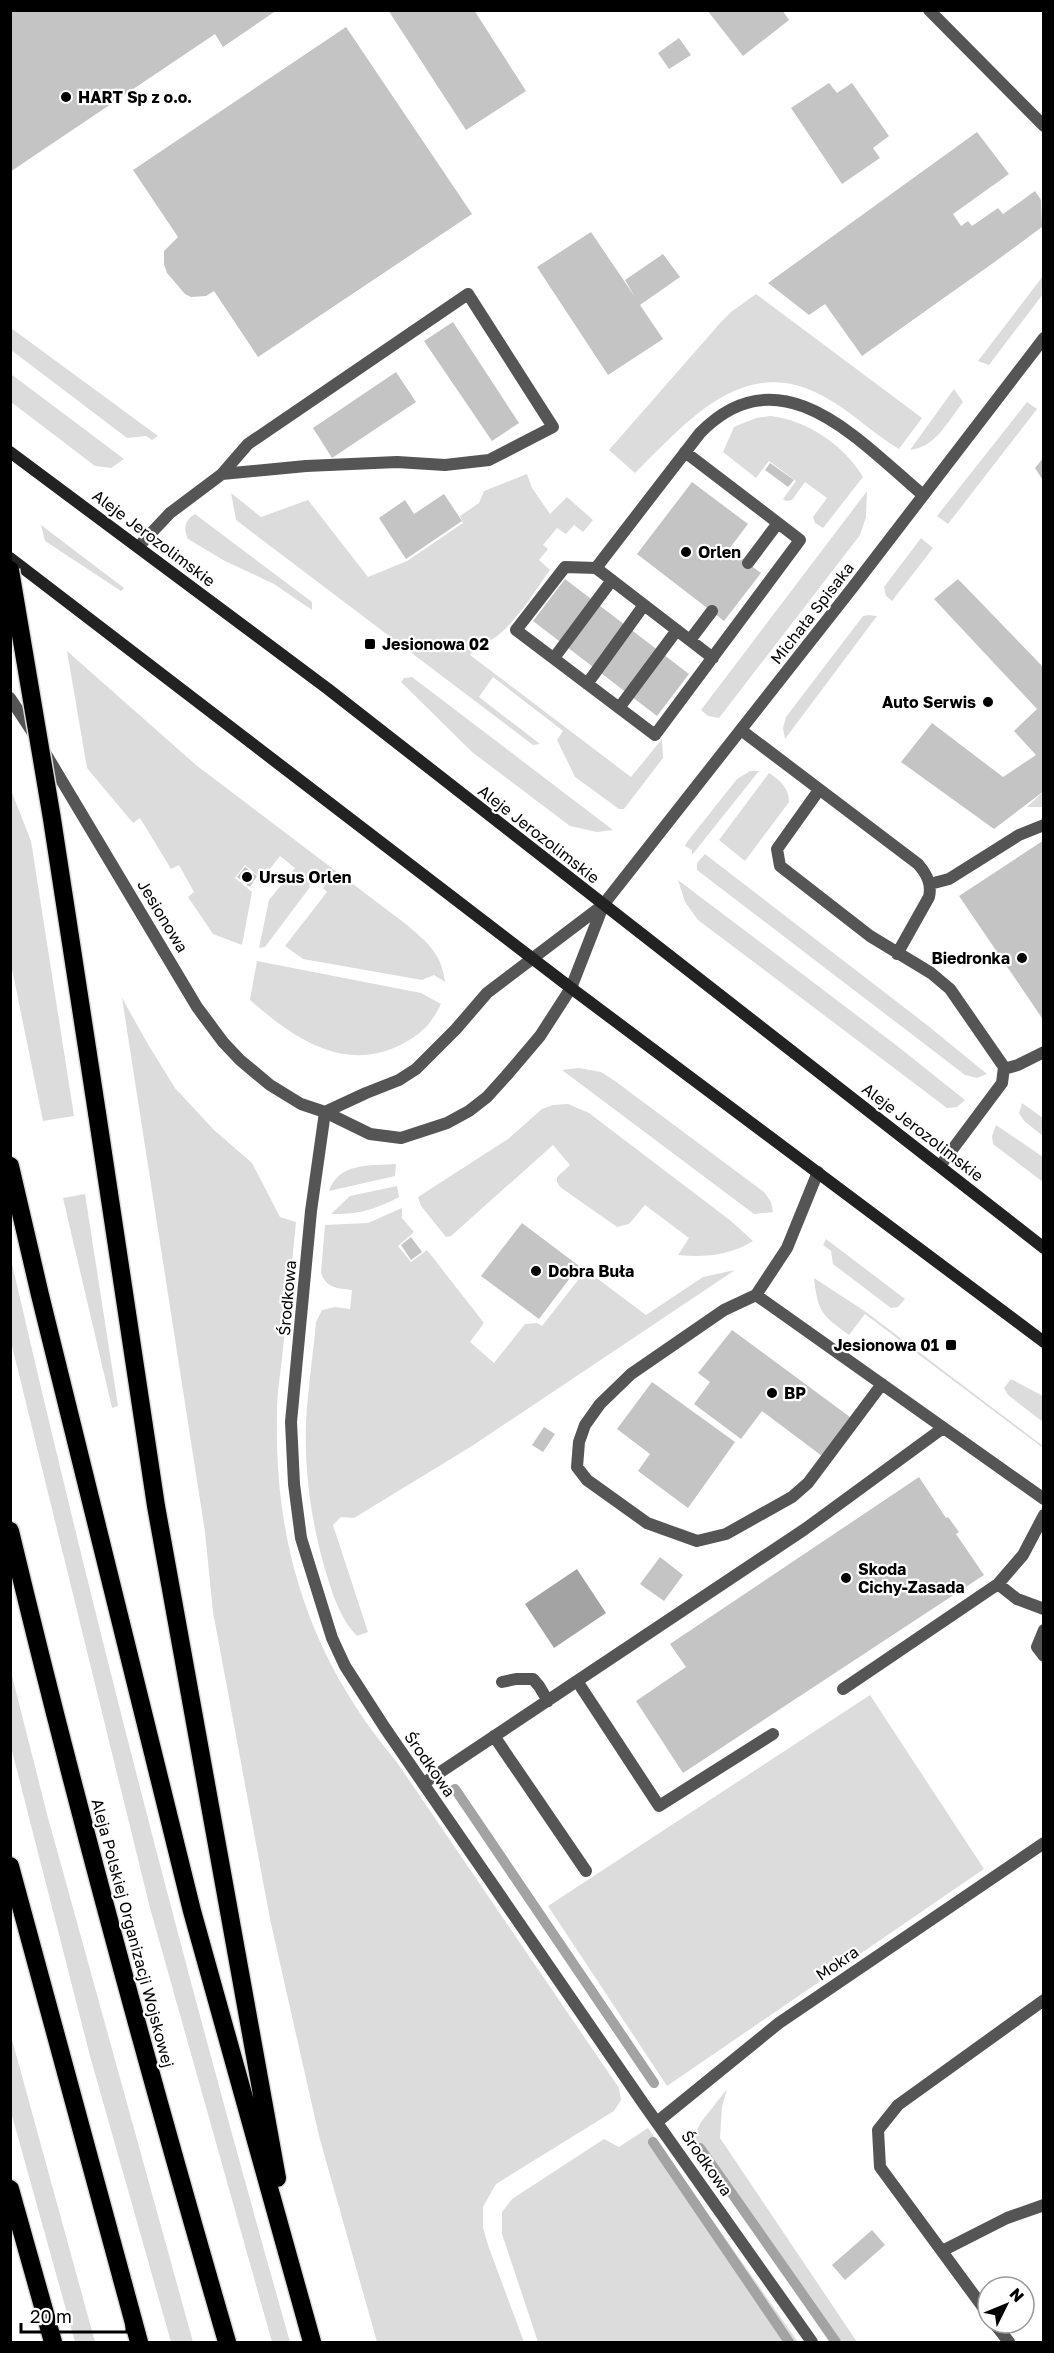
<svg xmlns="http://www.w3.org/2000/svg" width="1054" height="2353" viewBox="0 0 1054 2353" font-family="'Golos Text',sans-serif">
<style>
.green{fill:#dcdcdc}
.water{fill:#a3a3a3}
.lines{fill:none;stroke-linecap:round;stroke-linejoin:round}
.stream{stroke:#a3a3a3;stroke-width:10}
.building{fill:#c4c4c4}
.motorway-casing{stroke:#dbdbdb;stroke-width:21}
.service{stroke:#555;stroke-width:12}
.minor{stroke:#555;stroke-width:12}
.tertiary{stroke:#555;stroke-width:12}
.secondary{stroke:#222;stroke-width:12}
.motorway{stroke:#000;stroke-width:18}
.motorway-bridge-casing{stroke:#dbdbdb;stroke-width:21;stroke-linecap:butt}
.motorway-bridge{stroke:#000;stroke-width:18}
.poi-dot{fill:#000;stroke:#fff;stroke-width:2}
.labels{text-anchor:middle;stroke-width:4.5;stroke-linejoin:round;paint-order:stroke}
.poi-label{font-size:16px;font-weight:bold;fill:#000;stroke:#fff;text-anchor:start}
.street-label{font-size:16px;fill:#000;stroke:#fff}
</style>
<rect width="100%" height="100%" fill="#fff"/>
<path class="green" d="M1043 276V294L989 365 978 361Z
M756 294 922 418 899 449C872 433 850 410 823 396 743 352 686 423 635 473L609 450 721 322 731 312Z
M10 328H11L158 436 152 440 146 436 127 438 11 350Z
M10 374H11L124 459 111 468 95 466 11 402Z
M954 389 963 402C949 420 935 448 910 450Z
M1027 402 1037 409 948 524 937 516Z
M770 416C807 420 844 445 863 477L823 528 815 523 813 517 827 498 805 482 792 500 786 501 783 499 796 481 769 461 756 478 723 452 734 427 756 418Z
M527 474 532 488 550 514 567 497 593 520 583 532 574 525 566 534 557 528 543 545 548 549 539 560 550 570C533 592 506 642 477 645L470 655 631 777 662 739 663 758 624 809H619L575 777 557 740 563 731 493 677 479 697 540 744 533 745 236 520 231 493 261 517 308 500 368 577 407 561 463 523 460 516 479 503 484 491Z
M867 491 866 517 860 535 719 718 708 716 701 710Z
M195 514 312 602V610L274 584 225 561 188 539C183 528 185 520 195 514Z
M41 525 124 588 121 591 45 541Z
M921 538 933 548 892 601 886 596 884 587Z
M869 615 877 616 785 739 783 728 786 717 863 616Z
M67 651 196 765 407 925C427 942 442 954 445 982L434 975 422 980 303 959 285 946 327 892 323 888 329 880 321 873 316 875 309 885 310 887 265 947 259 948 269 900 295 868 280 856 262 879 245 865 235 878 252 892 242 945 213 934 188 897 194 892 179 865 171 869 140 818 133 823 87 768Z
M412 677 613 830 597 832 570 826 472 752 401 682 404 678Z
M750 771H759L692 855V850L685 846 687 842 737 779Z
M769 773C780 780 789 788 789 802L745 861 719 840Z
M11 790 31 841 74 1116 43 1121 11 964Z
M1043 792V807H1027L1042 793Z
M705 854 927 1025 987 1074 977 1078 965 1075 697 870V863Z
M678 880 896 1045 965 1100 957 1107 947 1108 698 920 685 902Z
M257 961 421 993 441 1004C429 1028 419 1036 396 1047 340 1072 290 1035 250 1000Z
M122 998 149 1046 175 1088 214 1130 252 1163 280 1217 296 1222C292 1265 287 1307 283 1349 281 1370 277 1392 277 1413 274 1547 310 1658 396 1761L619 2088 621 2100 614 2111 496 2184 483 2207V2228L489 2248 524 2342H377L319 2136 270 1919 213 1612 205 1532Z
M579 1068 601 1072 615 1081 764 1192 771 1202 773 1212 754 1214 562 1070Z
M1022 1103 1043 1118V1136L1024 1121 1019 1113Z
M568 1104 589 1113 731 1221 753 1241C731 1255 704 1258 678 1255L689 1238 645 1205 629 1224 617 1227 560 1187 557 1182V1177L570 1165 553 1145 451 1236 446 1237 421 1206 418 1197 508 1139 542 1109 553 1105Z
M996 1125 1043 1157V1182L993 1144 992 1136Z
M396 1164 395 1176 329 1191C339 1162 370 1166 396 1164Z
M397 1186 399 1197C377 1209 357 1215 331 1214L350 1196Z
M85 1194 118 1406 112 1408 63 1198Z
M402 1208V1218L414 1232 398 1246 411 1262 427 1250 484 1323 470 1342 494 1363 525 1324 537 1323 542 1326 586 1270 646 1315 703 1277 735 1270 472 1446 354 1518 341 1517 333 1525 368 1632 357 1636C341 1620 334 1598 327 1576 312 1527 304 1473 306 1422 308 1389 313 1355 316 1322L322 1310 335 1307 350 1309 352 1290C338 1288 327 1289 321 1273L325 1225 368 1223Z
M826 1239 905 1299 898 1307 891 1308 833 1264 831 1251 823 1245Z
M10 1255C94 1620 188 1982 290 2342H272L150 1908 11 1342Z
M814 1278 866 1312 1043 1446V1448L865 1314 849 1335C822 1315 818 1313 814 1278Z
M1011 1379 1043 1396V1422L1008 1395 1004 1388Z
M10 1668 47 1814 193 2342H171L90 2056 11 1747Z
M870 1695 984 1869 667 2086 548 1906Z
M11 2036 95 2342H75L11 2112Z
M727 2089 722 2107 720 2138 857 2342H829L703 2155 694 2136 701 2122Z
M648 2128 798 2342H538L502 2234V2212L512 2199 604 2139 619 2147Z"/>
<path class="water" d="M577 1569 606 1613 554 1648 525 1604Z"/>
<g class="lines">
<path class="stream" d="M455 1789 654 2083
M653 2142 789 2342
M700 2148 836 2342"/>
</g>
<path class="building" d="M10 10H277L223 47 215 34 10 172Z
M388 10H474L526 91 466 130Z
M707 10H782L789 20 743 56Z
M346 27 472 214 258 357 214 291 206 296 191 297 185 294 167 273 164 264V251L178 237 133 170Z
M679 38 691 55 669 69 658 53Z
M829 83 837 93 852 83 889 136 873 148 880 158 842 184 791 108Z
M977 132 1009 174 953 214 961 226 968 221 972 226 998 208 1003 214 1035 191 1041 200 1042 227 996 261 862 356 825 304 809 315 768 283Z
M591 232 635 297 625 280 663 254 680 277 640 305 663 339 608 375 537 267Z
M453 322 519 423 492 441 424 341Z
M396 372 416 402 332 458 313 428Z
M1044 457V482L1035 468Z
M770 463 794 480 788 487 765 470Z
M692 482 748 524 729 549 761 573 724 621 637 554Z
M444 494 462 521 406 559 379 518 405 500 414 514Z
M565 579 689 674 657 716 533 621Z
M958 579 1044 668V791L994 829 901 762 932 723 1003 777 1036 755 1014 731 1037 709 934 599Z
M1044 840V1021L959 896Z
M245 867 257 876 250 887 237 877Z
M522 1223 579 1266 539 1319 481 1276Z
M411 1237 422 1252 411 1260 401 1245Z
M732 1330 850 1417 822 1456 762 1411 741 1439 694 1404 710 1382 698 1373Z
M652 1382 735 1442 688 1508 638 1471 650 1454 617 1429Z
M544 1427 555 1434 543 1452 532 1445Z
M919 1477 946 1518 948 1517 959 1532 956 1534 984 1575 683 1773 636 1701 686 1667 670 1644Z
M660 1557 683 1575 664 1601 640 1584Z
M872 2230 885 2245 845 2280 832 2265Z"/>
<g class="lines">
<g class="motorway-casing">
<path id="motorway" d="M97 1113 156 1506 277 2178
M10 1166 40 1295 192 1911 312 2342
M10 1531C75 1803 149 2073 227 2342
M10 1866 139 2342
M10 2189 53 2342"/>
</g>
<path class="service" d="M685 452 778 523 748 563
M138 547 170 513 222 474 248 444 468 294 553 427 489 460 445 465 397 462 306 466 222 474
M596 568 700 433C781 350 860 442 923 495
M690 640 712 611
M554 658 612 580
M713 658 596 568 565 567 516 630 655 735 800 540 778 523
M587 684 644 605
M619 708 677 630
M741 730 918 864C927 874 932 884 929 897L897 954
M819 790 777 849 780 866 870 936 931 973 950 989 1004 1067 1002 1083 940 1166
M930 884 949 879 1019 835 1044 825
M1004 1069 1018 1065 1044 1052
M818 1172 787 1248 756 1295 1044 1499
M756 1295 724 1310 631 1374 600 1404 585 1425 579 1442 577 1467 587 1480 647 1523 697 1541 726 1534 792 1497 808 1483 882 1384
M998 1584 1017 1599 1044 1609
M1044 1630 1037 1647 1044 1656
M577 1681 659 1806 773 1734
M502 1682 516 1679H533L539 1686 548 1701
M843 1689 998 1584 1023 1555 1044 1515
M494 1736 586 1871
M424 1783 805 1529 943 1428
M657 2122 779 2023 1044 1843
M942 2251 1007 2218 1044 2205
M988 2314 880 2167 878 2130 898 2105 1044 2000
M994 2323 1009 2342"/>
<path class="minor" d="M929 10 1044 126
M325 1112 311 1211 291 1422 294 1484 301 1538 332 1638 345 1666 385 1728 643 2103 812 2342"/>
<path class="tertiary" d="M10 698 35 736
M44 751 197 1007 223 1042 240 1060 270 1085 301 1104 325 1112 370 1134 401 1138 447 1123 469 1111 487 1097 506 1076 540 1036 571 988 603 906
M325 1112 366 1093 399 1080 416 1069 456 1029 487 993 603 905 853 587 1044 338"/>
<path class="secondary" d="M10 452 328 689 1044 1248
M10 558 571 988 1044 1342"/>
<use href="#motorway" class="motorway"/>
<g class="motorway-bridge-casing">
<path id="motorway-bridge" d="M10 570 52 819 97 1113"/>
</g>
<use href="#motorway-bridge" class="motorway-bridge"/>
</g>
<g class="poi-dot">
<circle cx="66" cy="97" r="6"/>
<circle cx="686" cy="552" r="6"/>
<rect x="364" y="638" width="12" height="12" rx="3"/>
<circle cx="988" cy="702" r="6"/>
<circle cx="247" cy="877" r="6"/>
<circle cx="1022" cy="958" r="6"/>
<circle cx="536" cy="1271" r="6"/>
<rect x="945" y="1339" width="12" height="12" rx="3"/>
<circle cx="772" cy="1393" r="6"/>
<circle cx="846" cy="1578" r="6"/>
</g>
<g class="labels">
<g class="poi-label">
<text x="78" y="103">HART Sp z o.o.</text>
<text x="698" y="558">Orlen</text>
<text x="382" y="650">Jesionowa 02</text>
<text x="976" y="708" text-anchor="end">Auto Serwis</text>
<text x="259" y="883">Ursus Orlen</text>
<text x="1010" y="964" text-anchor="end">Biedronka</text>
<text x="548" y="1277">Dobra Buła</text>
<text x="939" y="1351" text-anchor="end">Jesionowa 01</text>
<text x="784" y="1399">BP</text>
<text x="858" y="1575">Skoda<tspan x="858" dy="18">Cichy-Zasada</tspan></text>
</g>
<g class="street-label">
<text transform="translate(154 538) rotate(37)" y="6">Aleje Jerozolimskie</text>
<text transform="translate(812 613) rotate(-52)" y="6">Michała Spisaka</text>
<text transform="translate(539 834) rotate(38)" y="6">Aleje Jerozolimskie</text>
<text transform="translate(163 916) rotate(59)" y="6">Jesionowa</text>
<text transform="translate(923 1132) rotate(38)" y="6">Aleje Jerozolimskie</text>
<text transform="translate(287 1298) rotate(-85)" y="6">Środkowa</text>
<text transform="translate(430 1764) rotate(55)" y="6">Środkowa</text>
<text transform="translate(133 1933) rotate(75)" y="6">Aleja Polskiej Organizacji Wojskowej</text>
<text transform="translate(837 1963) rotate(-34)" y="6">Mokra</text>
<text transform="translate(707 2163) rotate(55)" y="6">Środkowa</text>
</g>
</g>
<rect width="1054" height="2353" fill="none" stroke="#000000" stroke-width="24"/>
<g transform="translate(1006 2305) rotate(47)"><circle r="28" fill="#ffffff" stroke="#999999" stroke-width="1.5"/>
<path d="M0-4.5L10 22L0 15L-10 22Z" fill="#000000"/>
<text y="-9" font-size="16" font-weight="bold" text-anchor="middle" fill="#000000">N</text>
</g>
<path d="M21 2323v9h106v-9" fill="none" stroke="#000000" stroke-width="3"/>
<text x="30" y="2323" font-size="18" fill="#000000" stroke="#ffffff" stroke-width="4.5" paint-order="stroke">20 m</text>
</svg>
